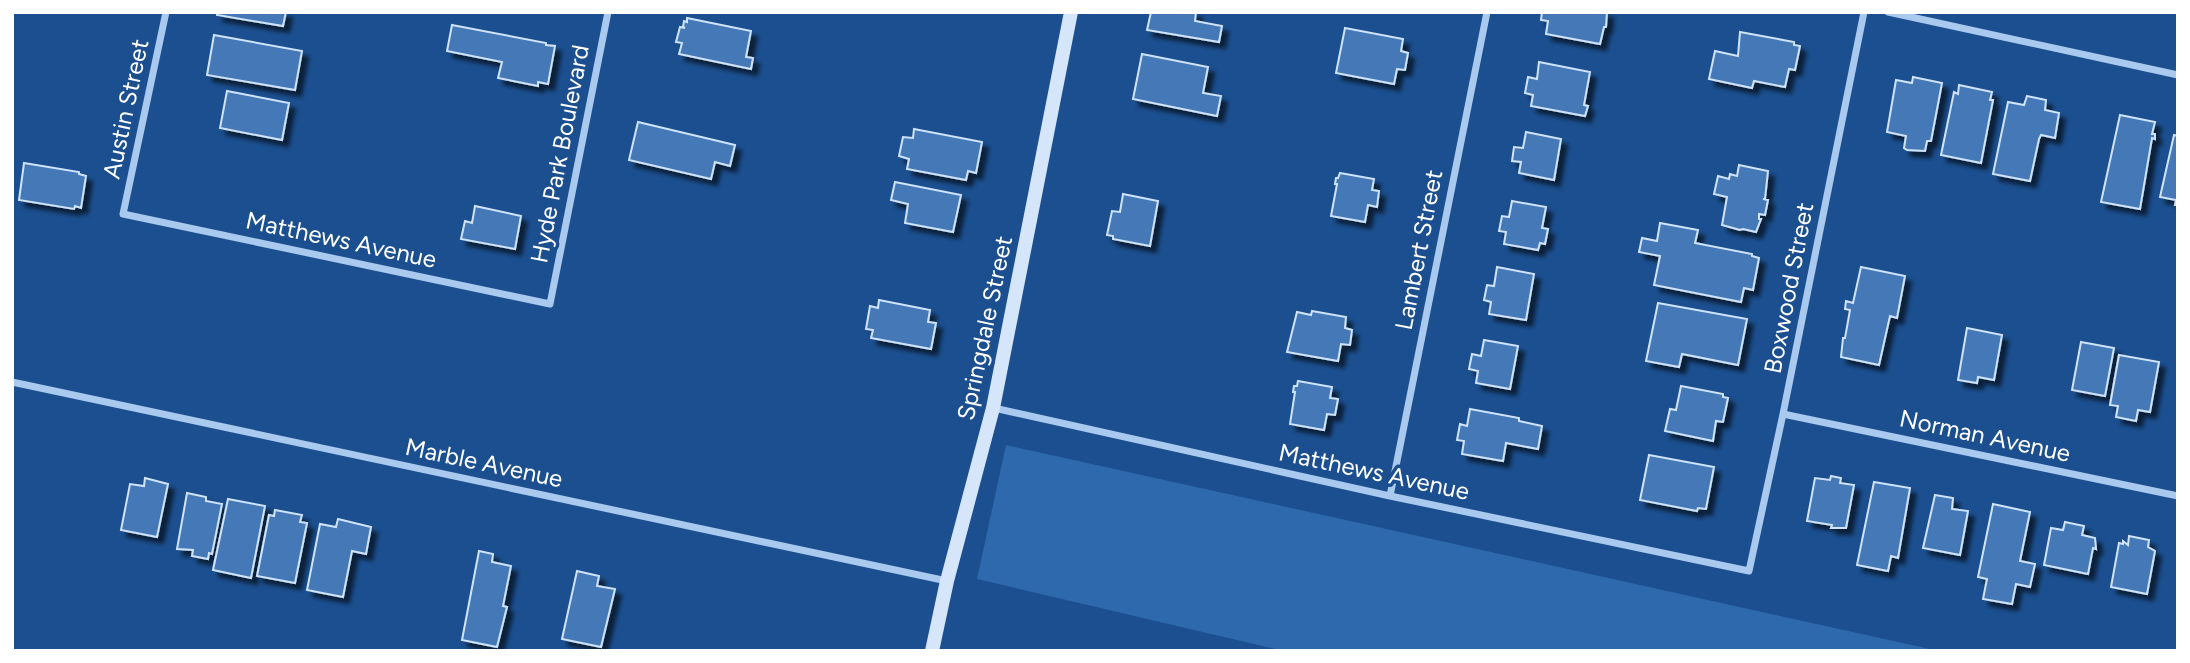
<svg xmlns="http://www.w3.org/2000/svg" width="2190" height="663" viewBox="0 0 2190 663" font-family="Figtree,sans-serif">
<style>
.green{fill:#2e69ad}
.building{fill:#4478b7;stroke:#cfe3fa;stroke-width:2;filter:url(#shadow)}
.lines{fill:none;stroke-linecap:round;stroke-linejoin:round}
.street{stroke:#a9c9ee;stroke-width:7}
.secondary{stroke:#d6e6fa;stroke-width:14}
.labels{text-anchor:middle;stroke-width:7;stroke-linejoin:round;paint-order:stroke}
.street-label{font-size:24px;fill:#fff;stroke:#1b4f8f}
</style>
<defs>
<filter id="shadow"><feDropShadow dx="6" dy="6" stdDeviation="2" flood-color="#0009"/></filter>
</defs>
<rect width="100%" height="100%" fill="#1b4f8f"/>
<path class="green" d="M1006 445 1939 651H1284L977 579Z"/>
<path class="building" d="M217 12H286L283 26 217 15Z
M1151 12H1196L1195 21 1222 26 1219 42 1147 30Z
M1542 12H1607L1606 27H1604L1600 44 1546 34 1548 21 1541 20Z
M687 18 751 31 746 57 753 58 751 69 679 54 682 43 676 42 680 27 685 28 683 27 684 21 687 22Z
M452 25 546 43V45L555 46 548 84 538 82V86L498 78 502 62 447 51Z
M1345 28 1403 39 1401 51 1408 53 1405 70 1397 69 1394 84 1336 73Z
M1740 32 1794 42V45L1800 46 1795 70 1789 69 1785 87 1754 81 1752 88 1709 79 1715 51 1738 56Z
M214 35 302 51 295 90 207 75Z
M1142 54 1208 67 1203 93 1221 96 1217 116 1133 99Z
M1539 62 1590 72 1584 105 1588 106 1585 116 1531 106 1533 95 1525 93 1528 77 1537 79Z
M1913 77 1942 83 1931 141H1927L1925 151 1907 150 1904 148 1906 136 1887 132 1896 80 1912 83Z
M1959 85 1992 92 1990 100H1993L1981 163 1941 155 1954 92 1958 94Z
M227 91 289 103 282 140 220 128Z
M2027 96 2046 100 2045 110 2059 113 2055 138 2041 135 2039 139 2030 181 1993 174 2008 102 2024 105Z
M2120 115 2155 122 2152 134H2155V139L2152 138 2140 209 2101 202Z
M638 122 735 145 730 166 715 162 711 179 629 160Z
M914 129 982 142 976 173 968 171 966 180 907 169 909 159 899 156 903 137 913 138Z
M1526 132 1561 139 1554 180 1519 173 1521 162 1512 161 1514 147 1523 148Z
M2174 135 2178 136V205H2175L2176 200 2160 197Z
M24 163 79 172V174L86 176 81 208 75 206 74 209 19 200Z
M1739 165 1768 171 1765 199H1763L1768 200 1765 215 1759 214V219H1761L1756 232 1743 229 1740 230 1722 225 1727 197 1714 194 1718 176 1729 179 1730 174 1737 176Z
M1340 173 1374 179 1372 190 1379 191 1377 207 1368 205 1365 222 1331 216 1337 184H1335L1336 178H1338Z
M895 182 961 195 953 232 905 223 908 204 891 200Z
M1123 194 1158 201 1150 246 1113 239V236L1107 235 1112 211 1120 212Z
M1512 201 1546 207 1542 228 1548 229 1545 244 1540 243 1538 250 1504 244 1506 232 1499 231 1502 216 1509 217Z
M475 206 521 216 515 249 461 239 465 221 472 223Z
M1660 223 1698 230 1695 243 1752 254V256L1759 258 1753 290 1744 288 1741 302 1654 285 1660 256 1639 252 1642 238 1657 241Z
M1497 267 1534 274 1526 320 1489 314 1491 302 1484 300 1487 285 1494 286Z
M1861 267 1905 276 1897 318 1890 316 1879 365 1841 357 1843 338H1845L1850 310 1845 309 1846 301 1853 303Z
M879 300 930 310 928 322 936 323 931 349 871 338 873 330 866 329 870 306 878 308Z
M1658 303 1747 319 1738 365 1682 354 1679 367 1646 361Z
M1312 311 1346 317 1345 328 1352 330 1350 345 1341 344 1338 361 1287 352 1297 312 1311 315Z
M1967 328 2002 335 1994 380 1978 377 1977 383 1958 380Z
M1484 340 1518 346 1510 389 1476 383 1478 371 1469 369 1472 354 1481 356Z
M2081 342 2114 348 2105 396 2072 390Z
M2119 355 2159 362 2150 412 2138 410 2136 421 2116 417 2118 406 2110 405Z
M1298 381 1332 387 1330 398 1338 399 1335 415 1327 414 1324 430 1290 424 1295 392H1293L1294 386H1297Z
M1681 386 1723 394V397L1728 398 1723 422 1716 421 1713 441 1665 431 1670 409 1676 410Z
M1470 409 1519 418V421L1542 426 1538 449 1506 443 1503 461 1462 454 1464 441 1457 440 1460 424 1467 426Z
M1649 455 1714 467 1706 509 1698 508 1697 511 1640 500Z
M1831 476 1841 478 1840 483 1854 485 1846 528H1831L1832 525 1807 521 1815 478 1830 480Z
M145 478 168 484 157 537 121 530 130 484 144 486Z
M1874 482 1910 488 1898 558 1891 556 1888 571 1857 565Z
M187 493 206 497V501L222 504 212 554 209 553 208 559 192 556 193 550 177 549Z
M1935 495 1953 498 1952 509 1968 511 1960 555 1923 548Z
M228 499 265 506 251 578 213 570Z
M1993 504 2030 512 2020 561 2035 564 2030 587 2016 584 2012 604 1983 599 1987 579 1978 577Z
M275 510 302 515 300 522 307 523 295 583 257 576 269 515 274 516Z
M338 519 371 527 366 554 352 551 343 597 307 590 320 524 336 527Z
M2065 522 2084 526 2082 535 2095 538 2096 549 2093 548 2088 574 2044 565 2051 528 2063 530Z
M2129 536 2149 540 2148 547 2155 551 2147 594 2111 587 2119 543 2123 544V541L2128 545Z
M479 551 493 554 492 562 511 566 503 606 507 607 497 647 462 640Z
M577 571 599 576 597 586 615 589 601 647 562 639Z"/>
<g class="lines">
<path class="street" d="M166 12 123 214 550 304 608 12
M1888 12 2178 75
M12 382 947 581
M994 408 1390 496 1749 571 1783 414 1864 12
M1783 414 2178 496
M1390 496 1487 12"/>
<path class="secondary" d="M932 651 947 581 993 408 1071 12"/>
</g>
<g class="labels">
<g class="street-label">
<text transform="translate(126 109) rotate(-78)" y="8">Austin Street</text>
<text transform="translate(560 154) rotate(-79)" y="8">Hyde Park Boulevard</text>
<text transform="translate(341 240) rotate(12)" y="8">Matthews Avenue</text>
<text transform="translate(1419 250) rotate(-79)" y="8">Lambert Street</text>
<text transform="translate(1789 288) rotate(-79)" y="8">Boxwood Street</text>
<text transform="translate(985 328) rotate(-78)" y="8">Springdale Street</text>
<text transform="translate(1985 436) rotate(12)" y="8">Norman Avenue</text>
<text transform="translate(484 463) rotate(12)" y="8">Marble Avenue</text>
<text transform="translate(1374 472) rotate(12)" y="8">Matthews Avenue</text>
</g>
</g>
<rect width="2190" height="663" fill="none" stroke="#ffffff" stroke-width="28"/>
</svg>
